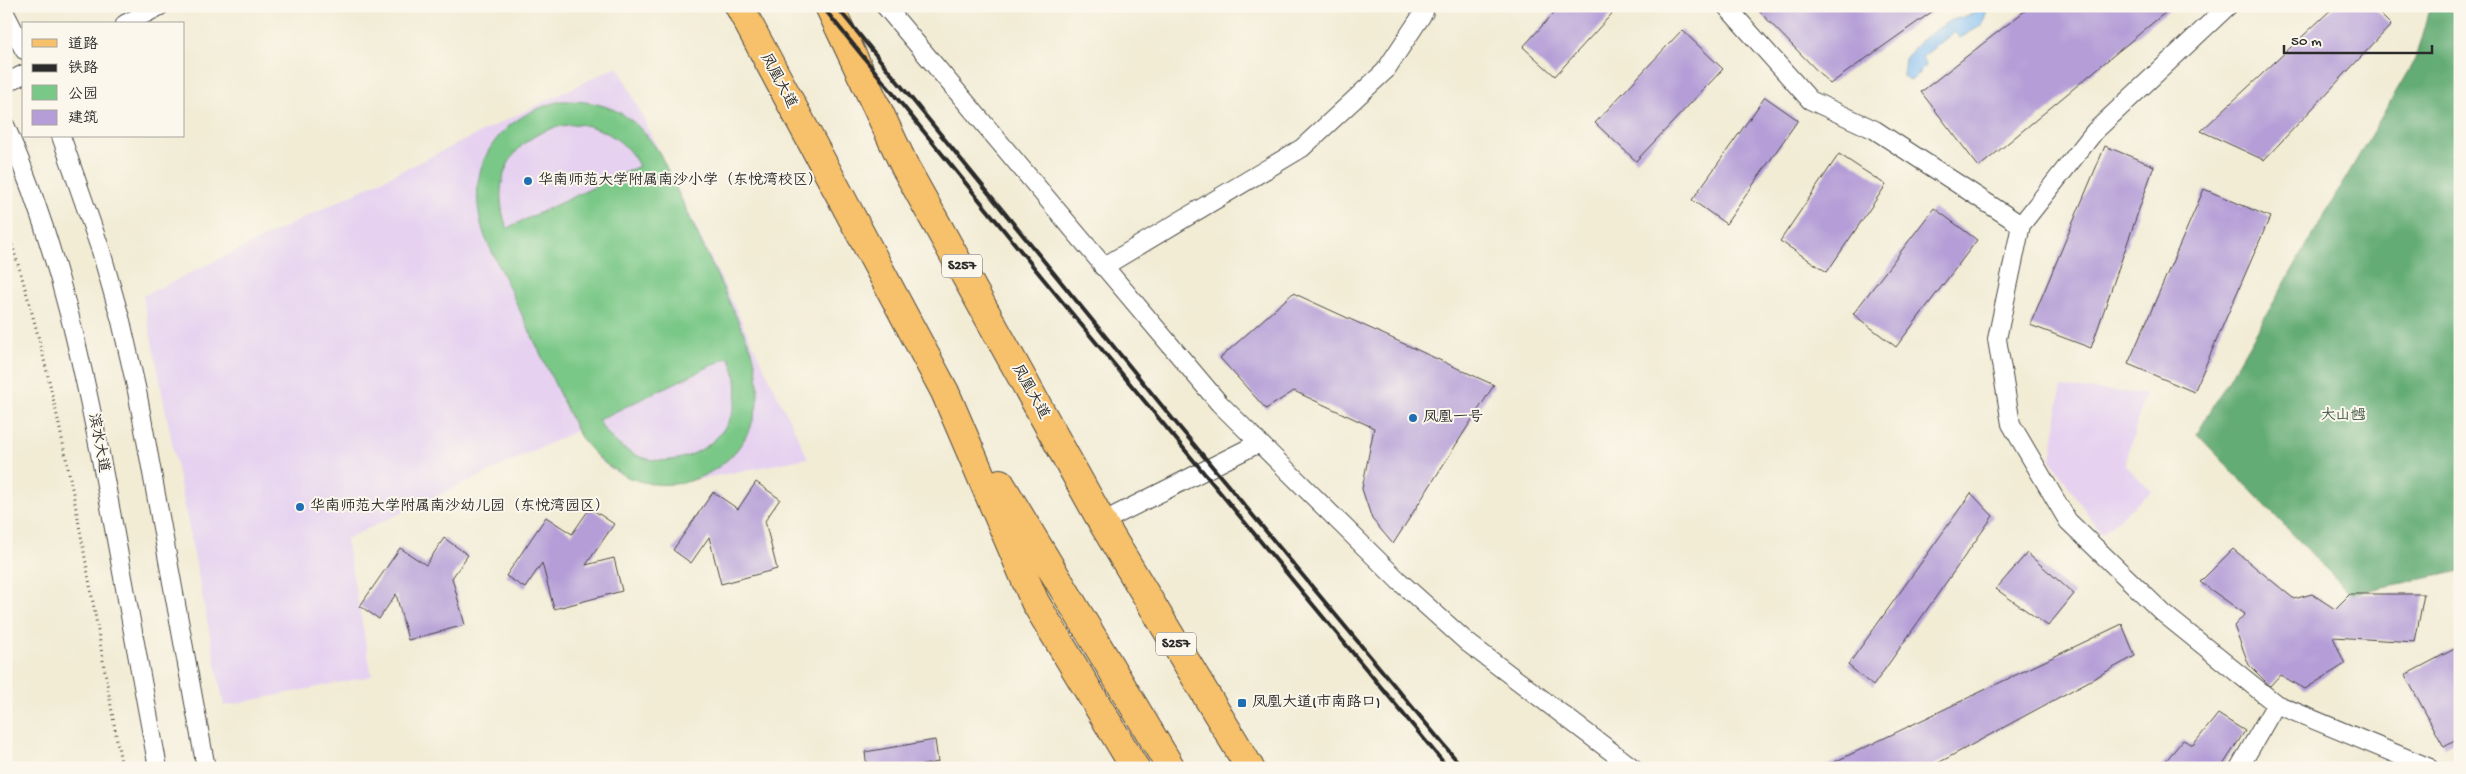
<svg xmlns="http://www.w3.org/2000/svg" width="2466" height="774" font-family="'Gochi Hand','LXGW WenKai TC',sans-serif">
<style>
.built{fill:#e6d2f0}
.green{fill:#7ac887;stroke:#527a59;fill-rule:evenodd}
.forest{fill:#63ac74;stroke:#476c50}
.water{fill:#81bdf3;stroke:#56748f}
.building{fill:#b59ed7}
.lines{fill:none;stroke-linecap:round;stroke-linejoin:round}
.minor-casing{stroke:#494844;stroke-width:20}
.primary-casing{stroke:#494844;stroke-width:30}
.path{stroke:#494844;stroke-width:3;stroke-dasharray:1 4;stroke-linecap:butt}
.minor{stroke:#fff;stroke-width:18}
.primary{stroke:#f7c06b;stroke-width:28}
.rail{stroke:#2b2b2b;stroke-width:4}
.poi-dot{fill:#1f6fb2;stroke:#fbf7ec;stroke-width:2}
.labels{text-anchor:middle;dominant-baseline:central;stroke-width:4;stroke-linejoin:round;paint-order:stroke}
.shield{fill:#fbf7ec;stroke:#696865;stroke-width:1}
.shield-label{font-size:14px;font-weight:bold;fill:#2b2b2b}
.street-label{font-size:15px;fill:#2b2b2b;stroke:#fbf7ec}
.poi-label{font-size:15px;fill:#2b2b2b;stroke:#fbf7ec;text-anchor:start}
.park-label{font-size:15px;fill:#435a47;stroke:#fbf7ec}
</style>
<rect width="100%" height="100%" fill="#fbf7ec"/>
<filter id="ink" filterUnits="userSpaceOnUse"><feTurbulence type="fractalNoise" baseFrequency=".02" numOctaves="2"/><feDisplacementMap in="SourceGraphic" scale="10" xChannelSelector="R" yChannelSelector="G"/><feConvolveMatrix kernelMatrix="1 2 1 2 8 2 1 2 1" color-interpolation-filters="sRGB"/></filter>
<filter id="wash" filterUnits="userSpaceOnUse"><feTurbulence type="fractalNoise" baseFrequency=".0096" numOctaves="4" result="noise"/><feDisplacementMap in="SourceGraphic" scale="20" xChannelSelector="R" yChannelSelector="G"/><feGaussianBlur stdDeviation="1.12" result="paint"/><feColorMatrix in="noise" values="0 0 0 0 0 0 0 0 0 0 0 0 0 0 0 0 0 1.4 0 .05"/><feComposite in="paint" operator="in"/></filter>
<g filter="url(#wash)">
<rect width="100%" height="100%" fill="#f2ecd5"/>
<path class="built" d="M618,66L808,458L675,484H655L635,480L617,473L600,461L576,431L346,539L372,676L224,706L143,296Z
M2061,387L2145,394L2125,465L2152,491L2101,534L2051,460Z"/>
<path class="green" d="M561,101C608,100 635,114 660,154L751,348C792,469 643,539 577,431L485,237C462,170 493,118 561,101ZM579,124C606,129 626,141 639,166L507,228C486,171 521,126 579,124ZM729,357C768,439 649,507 598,420Z"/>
<path class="forest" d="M2430,6H2460V571L2350,594L2197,434L2415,59Z"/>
<path class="water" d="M1980,6H1993L1987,10L1982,25L1960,38L1954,32L1922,57L1926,66L1911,81L1903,77L1905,59L1920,41L1949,21L1973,14Z"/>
<g id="blocks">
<path class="building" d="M1560,6H1619L1555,76L1523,47Z
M1754,6H1940L1830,84Z
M2031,6H2173L1979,167L1921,92Z
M2335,6H2372L2391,25L2264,160L2201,131Z
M1682,30L1723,69L1636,161L1595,123Z
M1765,97L1798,120L1726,224L1692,200Z
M2105,146L2154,166L2091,348L2030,325Z
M1839,154L1886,185L1827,272L1780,241Z
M2204,189L2270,217L2194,392L2128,364Z
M1934,208L1977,240L1896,347L1853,314Z
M1293,293L1494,385L1393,544L1372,519L1362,489L1374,428L1294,391L1266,409L1220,358Z
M756,482L780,499L765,521L777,569L721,584L709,537L691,563L673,550L713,492L738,509Z
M1971,493L1993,516L1873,686L1848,665Z
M590,508L614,524L586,565L614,558L622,591L554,609L542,563L525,588L506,576L546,517L572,534Z
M444,538L468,555L452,578L465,625L408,640L396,594L379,619L360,606L400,548L426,565Z
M2233,549L2294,599L2312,594L2335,609L2350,594H2424L2415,642L2333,637L2345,664L2305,689L2280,675L2270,686L2249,665L2234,626L2245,614L2200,582Z
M2027,553L2074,594L2048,626L1996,589Z
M2122,624L2135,656L1929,768H1822Z
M2460,646V738L2444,747L2405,675Z
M2218,714L2245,731L2221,768H2160L2183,740L2193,745Z
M935,740L938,762L907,768H867L865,752Z"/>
</g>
</g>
<g filter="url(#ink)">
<use href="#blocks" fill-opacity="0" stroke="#494844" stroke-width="1"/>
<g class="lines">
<g class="minor-casing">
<path id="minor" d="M885,6L1219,403L1399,581L1468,643L1633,768
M1726,6L1810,100L1875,130L2021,225
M2228,6L2095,131L2021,225L1997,339L2011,424L2068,521L2163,613L2276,704L2430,768
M6,15L24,50
M125,24L160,6
M6,83L24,74
M6,127C60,250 87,381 111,512C126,597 142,682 158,768
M61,136L101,251L121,321L137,391L206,768
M1103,267L1302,148L1385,71L1424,12L1423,6
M1102,522L1259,443
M2239,768L2276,704"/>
</g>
<g class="primary-casing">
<path id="primary" d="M739,6L945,392L1035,602L1135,768
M829,6L905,167L1102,522L1250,768
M1000,483L1171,768"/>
</g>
<path class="path" d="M6,226C64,402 89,587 122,768"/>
<use href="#minor" class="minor"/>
<use href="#primary" class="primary"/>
<path class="rail" d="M822,6L1041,276L1448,768
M836,6L1176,423L1463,768"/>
</g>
</g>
<g class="poi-dot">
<circle cx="528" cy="181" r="5"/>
<circle cx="1413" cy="418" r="5"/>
<circle cx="300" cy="507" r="5"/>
<rect x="1237" y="698" width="10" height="10" rx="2.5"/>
</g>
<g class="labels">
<g class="shield">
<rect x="942" y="254.5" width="40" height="23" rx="4"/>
<rect x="1156" y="632.5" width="40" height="23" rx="4"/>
</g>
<g class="shield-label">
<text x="962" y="266">S257</text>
<text x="1176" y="644">S257</text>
</g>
<g class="street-label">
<text transform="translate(778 81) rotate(62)">凤凰大道</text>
<text transform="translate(1030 392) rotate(61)">凤凰大道</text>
<text transform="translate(98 443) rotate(80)">滨水大道</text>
</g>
<g class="poi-label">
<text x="538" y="181">华南师范大学附属南沙小学（东悦湾校区）</text>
<text x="1423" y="418">凤凰一号</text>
<text x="310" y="507">华南师范大学附属南沙幼儿园（东悦湾园区）</text>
<text x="1252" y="703">凤凰大道(市南路口)</text>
</g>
<g class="park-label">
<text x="2343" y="416">大山乸</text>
</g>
</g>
<rect width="2466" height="774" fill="none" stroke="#fbf7ec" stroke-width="25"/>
<rect x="22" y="22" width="162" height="115" fill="#fbf7ec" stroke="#a8a59f"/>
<rect x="32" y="39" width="25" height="8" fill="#f7c06b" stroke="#a8a59f"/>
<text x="68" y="48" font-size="15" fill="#2b2b2b">道路</text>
<rect x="32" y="64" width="25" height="8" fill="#2b2b2b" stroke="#a8a59f"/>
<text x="68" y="72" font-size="15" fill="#2b2b2b">铁路</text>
<rect x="32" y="85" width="25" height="15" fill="#7ac887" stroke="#a8a59f"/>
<text x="68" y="98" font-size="15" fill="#2b2b2b">公园</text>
<rect x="32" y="110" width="25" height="15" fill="#b59ed7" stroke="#a8a59f"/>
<text x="68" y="122" font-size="15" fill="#2b2b2b">建筑</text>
<path d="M2284 45v8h148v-8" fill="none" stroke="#2b2b2b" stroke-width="2.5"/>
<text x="2291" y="45" font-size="15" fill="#2b2b2b" stroke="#fbf7ec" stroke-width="4" paint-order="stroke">50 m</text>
</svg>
